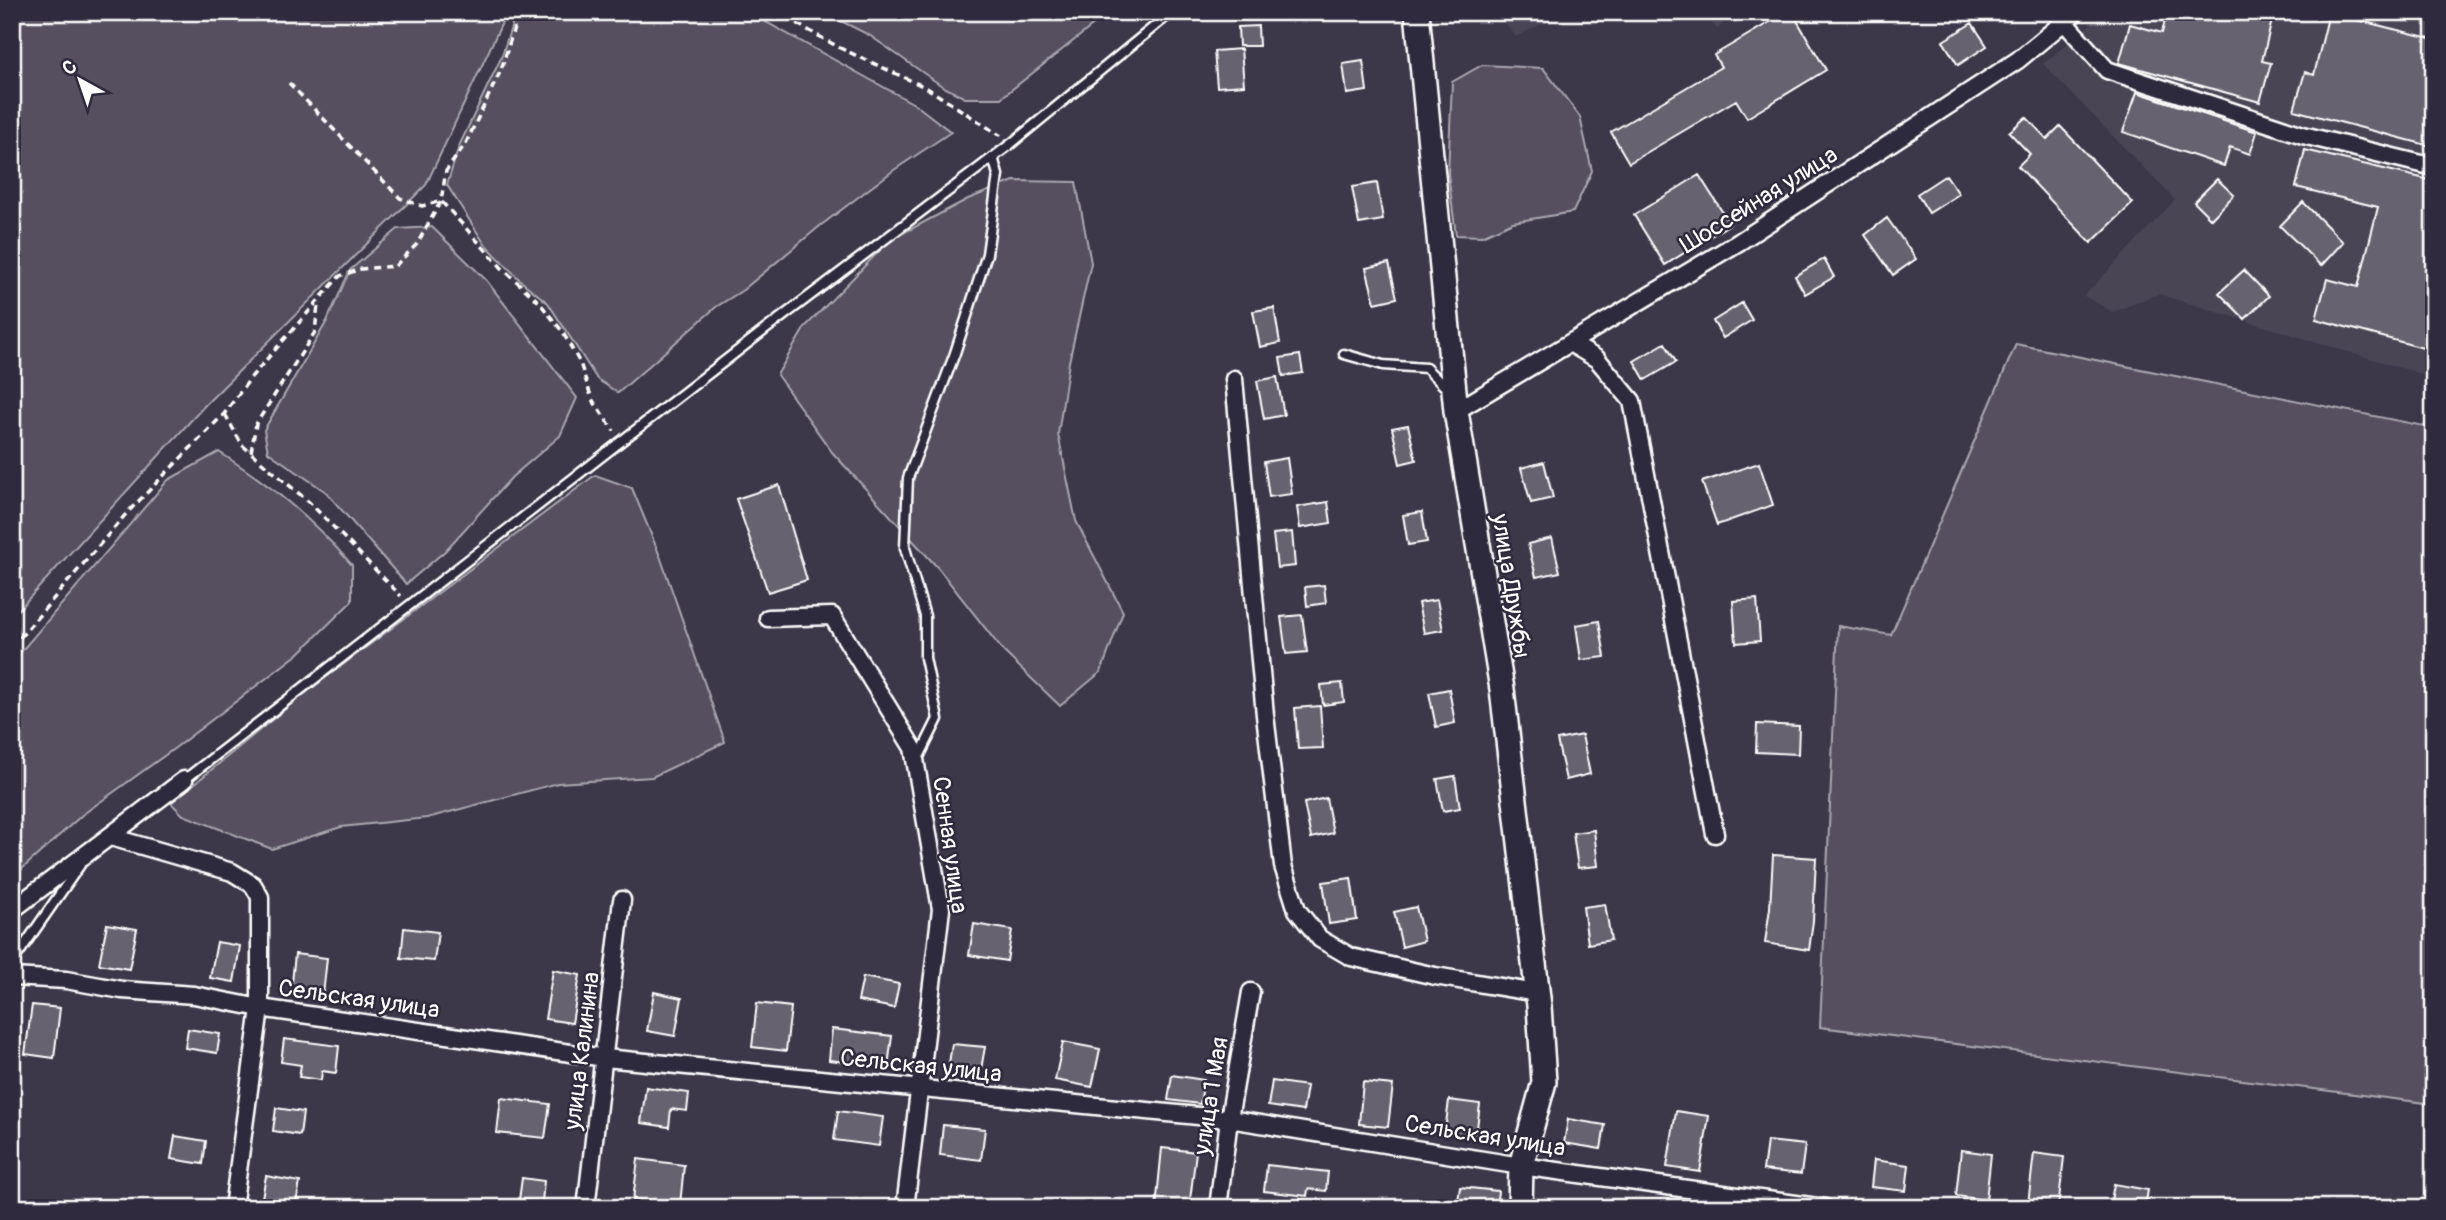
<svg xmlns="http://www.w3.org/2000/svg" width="2446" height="1220" font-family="Pangolin,sans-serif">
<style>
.built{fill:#494455}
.green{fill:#555060;stroke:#aaa8b0;stroke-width:2}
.building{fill:#666270;stroke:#fff;stroke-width:2}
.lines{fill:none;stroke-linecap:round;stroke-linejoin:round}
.lane-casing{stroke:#fff;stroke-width:13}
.street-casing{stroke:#fff;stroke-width:21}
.secondary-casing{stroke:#fff;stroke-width:28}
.path{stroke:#fff;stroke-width:3.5;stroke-dasharray:7 5;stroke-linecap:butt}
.lane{stroke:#2f2a3d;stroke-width:8}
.street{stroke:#2f2a3d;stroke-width:16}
.secondary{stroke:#2f2a3d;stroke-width:23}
.labels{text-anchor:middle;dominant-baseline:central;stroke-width:5;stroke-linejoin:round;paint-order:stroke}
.street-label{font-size:24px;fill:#fff;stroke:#2f2a3d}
</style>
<rect width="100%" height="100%" fill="#3c3749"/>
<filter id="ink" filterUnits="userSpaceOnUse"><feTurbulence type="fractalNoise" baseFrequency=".0143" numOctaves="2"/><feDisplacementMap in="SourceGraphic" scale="14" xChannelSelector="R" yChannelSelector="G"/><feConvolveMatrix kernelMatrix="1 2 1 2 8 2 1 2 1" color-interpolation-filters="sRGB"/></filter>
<g filter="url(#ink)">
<path class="built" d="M1497,12H1566L1516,37Z
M1698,12H1732L1718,29Z
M2105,12H2434V378L2158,294L2113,312L2084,296L2175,200L2043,64Z"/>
<path class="green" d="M12,12H507L426,185L206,404L12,617Z
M516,12H748L916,105L951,132L894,170L820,226L743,290L716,307L618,393L597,379L548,303L522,282L484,243L447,185L459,146L501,58Z
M823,12H1110L1001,98H965L942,86L869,35Z
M1482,65L1543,68L1580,117L1592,171L1573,212L1513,222L1482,236L1456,235L1448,174L1452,82Z
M1014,181L1076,182L1091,263L1069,362L1058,434L1076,521L1123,612L1101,672L1060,706L1004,652L938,568L832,452L777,375L805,327L890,240L968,199Z
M432,227L486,280L577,398L560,436L512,477L445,551L406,584L326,492L268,452L264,430L327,321L350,270L398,229Z
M2016,344L2434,428V747L2429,777L2434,778V1104L1820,1027L1838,626L1891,635Z
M219,452C272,486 310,517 352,565V601L298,654L175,748L82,815L12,878V662L168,480Z
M595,475L632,488L660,556L725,742L652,777L558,783L427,818L341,827L272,849L183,815L171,803L296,700Z"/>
<path class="building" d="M1787,12H1792L1826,70L1747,118L1736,100L1629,163L1611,132L1721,67L1714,55Z
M2167,12H2274L2262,61L2271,63L2260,102L2119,63L2130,24L2162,33Z
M2329,13L2434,39V147L2294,110L2305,72L2314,75Z
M1972,23L1987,46L1958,65L1943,41Z
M1258,26L1259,46H1239L1238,27Z
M1241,49L1244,85L1217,87L1214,51Z
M1363,61L1367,91L1347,94L1343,64Z
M2137,92L2257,132L2250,154L2230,147L2224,166L2123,132Z
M2026,117L2047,139L2060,126L2133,203L2091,243L2018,166L2030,154L2009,132Z
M2305,150L2434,181V351L2316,319L2327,279L2358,287L2378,207L2296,187Z
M1699,175L1730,224L1665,265L1634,215Z
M1946,175L1959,194L1929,213L1917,194Z
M2217,179L2234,195L2211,219L2194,202Z
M1377,183L1383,220L1359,224L1352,187Z
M2303,202L2343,242L2321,266L2280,226Z
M1887,218L1916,259L1893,275L1865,235Z
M1824,259L1834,277L1805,294L1795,276Z
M1389,263L1397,298L1375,303L1366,268Z
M2244,270L2269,296L2245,319L2219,293Z
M1742,303L1752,320L1723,338L1713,321Z
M1274,308L1280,343L1260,347L1253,311Z
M1665,343L1676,362L1645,380L1634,361Z
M1300,355L1303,373L1283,376L1280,358Z
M1277,377L1284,415L1264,419L1257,381Z
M1408,425L1416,460L1400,464L1392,428Z
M1287,458L1292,494L1269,497L1264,462Z
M1544,462L1553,498L1531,503L1521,468Z
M1759,463L1773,505L1717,525L1702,482Z
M779,485L807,580L768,592L736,499Z
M1328,502L1331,523L1300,528L1297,507Z
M1422,512L1427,542L1408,545L1403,515Z
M1292,532L1295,566L1277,568L1273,534Z
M1552,538L1560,572L1536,577L1528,544Z
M1324,585L1326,603L1307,606L1305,587Z
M1757,599L1760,641L1736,643L1733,601Z
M1437,600L1443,630L1424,633L1418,603Z
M1302,615L1307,652L1286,654L1281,617Z
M1599,621L1605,657L1581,660L1576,625Z
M1342,683L1344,702L1323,705L1321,685Z
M1449,689L1455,723L1436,727L1429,693Z
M1320,706L1323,748L1298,749L1295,708Z
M1757,724L1799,726L1798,754L1756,752Z
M1582,735L1590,774L1566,780L1557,740Z
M1455,776L1460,808L1443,811L1437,779Z
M1326,798L1333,833L1311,838L1304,803Z
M1594,830L1598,866L1578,868L1573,833Z
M1773,855L1816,858L1813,921L1809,950L1765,943L1770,908Z
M1351,878L1357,920L1329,924L1323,882Z
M1605,904L1611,940L1588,944L1583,907Z
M1416,907L1424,941L1402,947L1394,912Z
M107,924L137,929L129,969L99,964Z
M974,924L1012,930L1007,961L969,955Z
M404,928L438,932L434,961L401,958Z
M217,942L240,946L234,982L210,978Z
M295,954L327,958L323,995L291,992Z
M553,970L580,975L572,1023L545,1019Z
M863,977L899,984L894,1008L858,1001Z
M654,992L682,998L675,1036L647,1031Z
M757,1003L791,1007L786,1051L752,1047Z
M32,1005L60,1008L54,1058L25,1054Z
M188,1029L220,1034L217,1053L185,1048Z
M832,1029L892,1036L888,1067L829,1060Z
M284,1039L339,1046L336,1073L322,1071L321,1080L299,1077L301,1065L281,1062Z
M1063,1042L1100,1049L1092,1087L1055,1080Z
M952,1044L985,1047L980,1075L948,1070Z
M1172,1075L1204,1080L1200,1104L1168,1100Z
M1272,1081L1307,1086L1303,1111L1268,1106Z
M1363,1082L1393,1085L1388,1127L1359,1124Z
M646,1087L689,1093L687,1111L671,1109L669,1127L641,1123Z
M501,1098L550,1104L545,1138L497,1133Z
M1449,1100L1480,1104L1476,1136L1445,1132Z
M276,1108L303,1112L300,1135L273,1131Z
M838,1111L883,1117L879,1146L834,1140Z
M1676,1111L1709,1116L1700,1172L1667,1167Z
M1568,1119L1605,1125L1601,1149L1564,1143Z
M943,1125L985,1129L981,1160L940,1155Z
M175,1136L206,1141L203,1164L171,1159Z
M1767,1141L1805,1145L1801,1174L1763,1170Z
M1162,1148L1196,1152L1189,1208H1156Z
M1961,1150L1991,1154L1986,1200L1956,1196Z
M2034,1153L2064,1157L2058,1208L2028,1204Z
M638,1159L684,1165L680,1205L633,1200Z
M1874,1160L1909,1165L1906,1191L1871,1187Z
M1267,1165L1328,1172L1326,1191L1308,1189L1307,1196L1264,1191Z
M266,1176L300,1182L296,1204L262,1198Z
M522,1178L544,1181L542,1202L519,1200Z
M2114,1184L2148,1190L2145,1208L2110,1206Z
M1460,1187L1498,1191L1496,1208H1457Z"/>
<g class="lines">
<g class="lane-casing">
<path id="lane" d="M1344,354L1383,365L1426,368L1450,392
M917,761L938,719L925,658V616L905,548L908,478L955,353L987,254L998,175L993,157
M184,780L766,329L1012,143L1172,12
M12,963L80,865"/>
</g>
<g class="street-casing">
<path id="street" d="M2059,12L2065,23L2107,70L2303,135L2434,167
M1570,343L1597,359L1632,401L1715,834
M1234,379L1265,715L1283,866L1297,910L1320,939L1351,957L1435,976L1537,993
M1456,411L1739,242L2018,60L2076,12
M768,618L832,616L913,748L941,909L905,1208
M111,837L232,872L253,885L260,897V1008L233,1208
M12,910L184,780
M12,977L66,980L122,990L194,995L260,1008L605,1058L1229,1119L1521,1166L1825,1208
M586,1208L622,900
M1218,1208L1229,1119L1251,992"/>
</g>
<g class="secondary-casing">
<path id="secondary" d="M1417,12L1456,411L1502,689L1539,1006L1544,1082L1521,1166L1520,1208"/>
</g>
<path class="path" d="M776,12L840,48L927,88L1001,136
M289,83L400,198L422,206L441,201L502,268L539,302L562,331L580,363L592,399L614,431
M225,414L242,445L310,503L401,596
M251,452L256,424L315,332L318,305
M12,647L126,514L224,414L252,376L340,276L361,269L395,266L417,244L441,201L446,171L466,143L501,70L519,12"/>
<use href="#lane" class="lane"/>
<use href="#street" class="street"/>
<use href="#secondary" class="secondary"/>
</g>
</g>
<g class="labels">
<g class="street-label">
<text transform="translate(1759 200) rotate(-32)">Шоссейная улица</text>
<text transform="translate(1511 586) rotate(81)">улица Дружбы</text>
<text transform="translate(950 845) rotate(82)">Сенная улица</text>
<text transform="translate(359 999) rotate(8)">Сельская улица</text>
<text transform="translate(582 1051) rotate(-83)">улица Калинина</text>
<text transform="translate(921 1066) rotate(6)">Сельская улица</text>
<text transform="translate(1211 1096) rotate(-81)">улица 1 Мая</text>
<text transform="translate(1485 1136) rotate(9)">Сельская улица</text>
</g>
</g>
<rect width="2446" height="1220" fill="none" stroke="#2f2a3d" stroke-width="42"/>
<rect x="21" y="21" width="2404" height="1178" fill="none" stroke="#fff" stroke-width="2.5" filter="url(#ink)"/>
<g transform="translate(80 80) rotate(320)" stroke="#2f2a3d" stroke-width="5" paint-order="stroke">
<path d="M0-5L12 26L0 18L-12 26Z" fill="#ffffff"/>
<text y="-10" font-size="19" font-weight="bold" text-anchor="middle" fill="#ffffff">С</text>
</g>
</svg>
